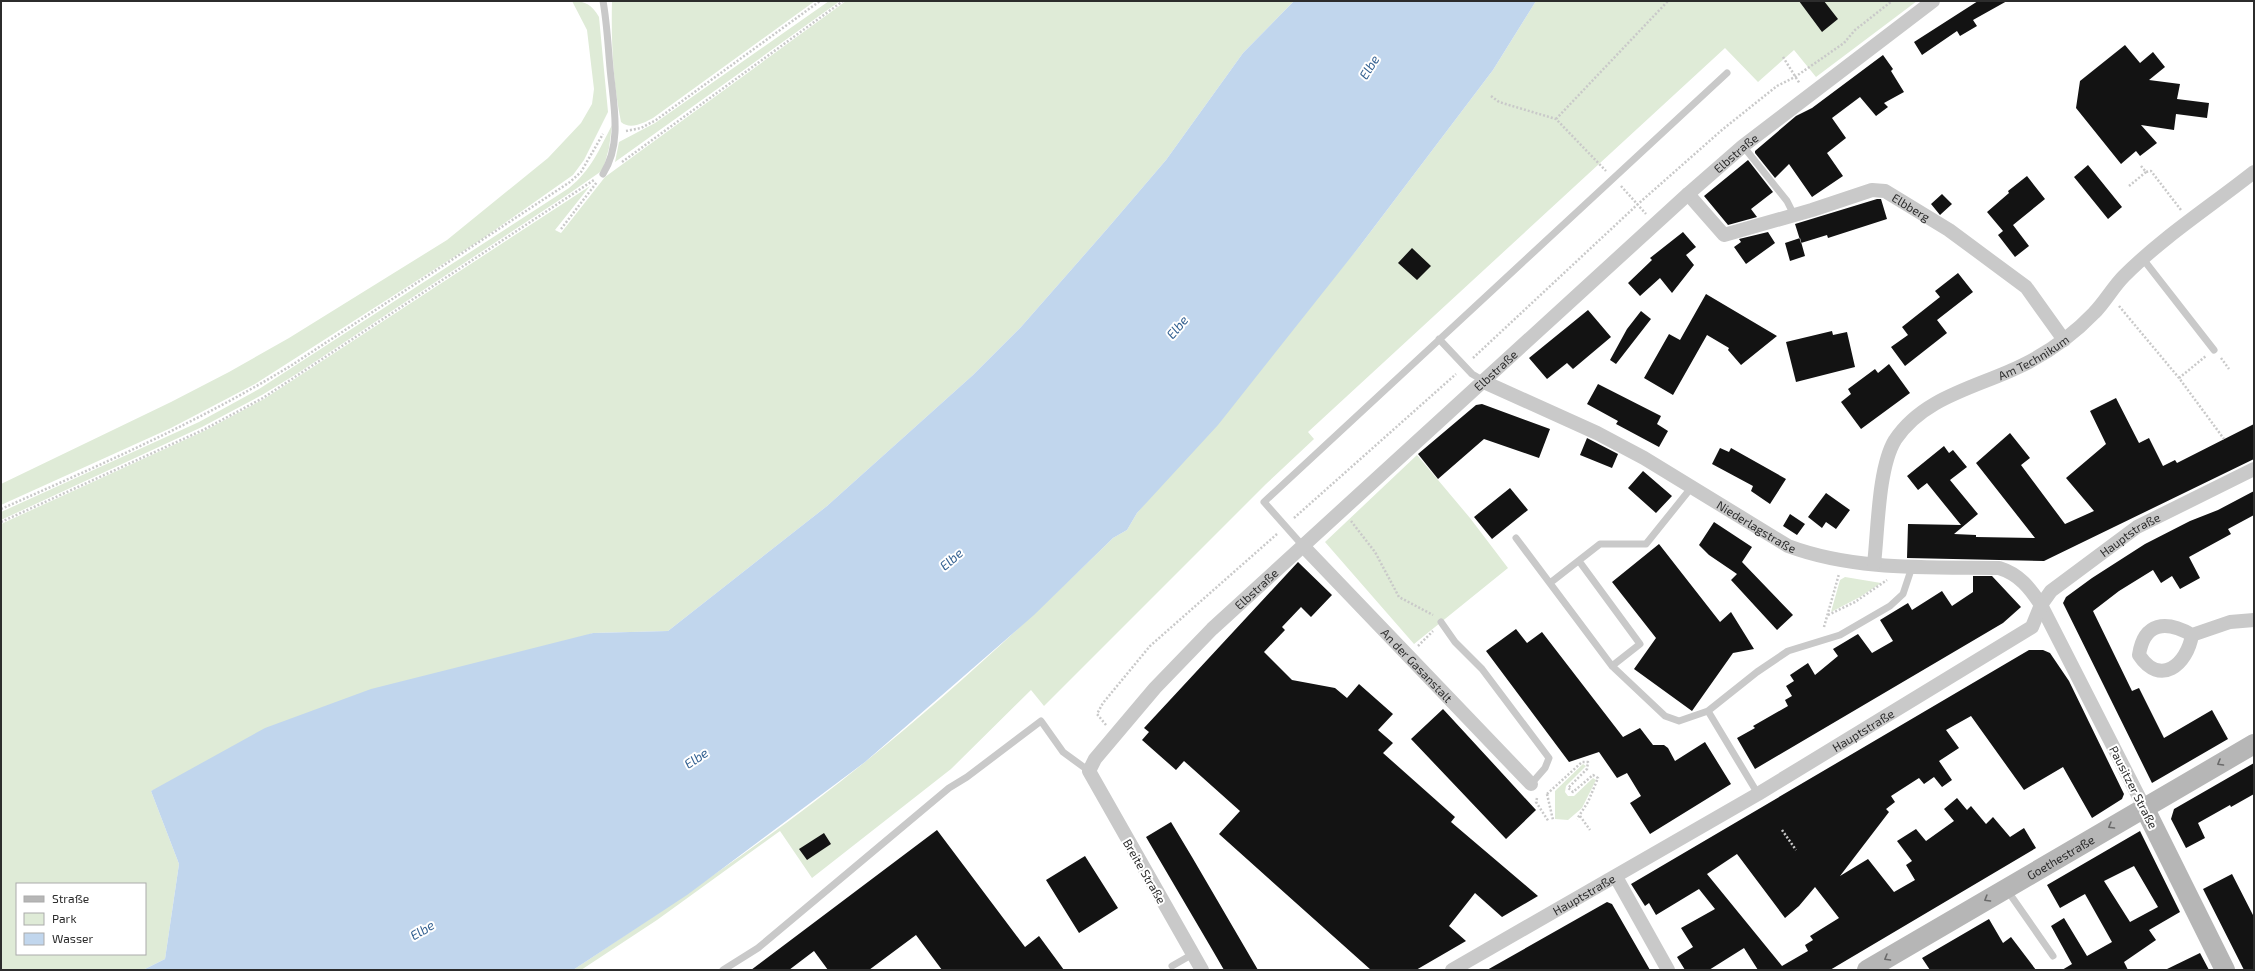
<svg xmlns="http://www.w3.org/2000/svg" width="2255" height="971" font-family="'Exo 2',sans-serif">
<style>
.green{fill:#dfebd7;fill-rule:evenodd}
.water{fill:#c1d6ed}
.building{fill:#131313;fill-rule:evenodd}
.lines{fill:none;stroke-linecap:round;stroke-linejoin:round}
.path{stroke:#c9c9c9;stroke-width:2.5;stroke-dasharray:2 2;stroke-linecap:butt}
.lane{stroke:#c9c9c9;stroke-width:7}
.street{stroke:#c9c9c9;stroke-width:14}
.secondary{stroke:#b6b6b6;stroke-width:20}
.oneway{stroke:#6a6a6a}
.labels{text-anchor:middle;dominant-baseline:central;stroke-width:4;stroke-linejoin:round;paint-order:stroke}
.street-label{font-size:12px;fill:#2c2c2c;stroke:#fff}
.water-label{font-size:13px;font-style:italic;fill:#356292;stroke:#fff}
</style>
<rect width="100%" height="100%" fill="#fff"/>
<path class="green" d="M572,1C586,1 592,5 599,17L608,112L584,160L573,175L482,239L255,384L171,428L1,505V484L171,402L229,372L289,338L447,240L548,158L581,123L592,104L594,89L587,30Z
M612,1H815L653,118C644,123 630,130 621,122C613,83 611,41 612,1Z
M829,1H840L615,162L619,142L655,123Z
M846,1H1294L1243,53L1166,160L1107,229L1021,327L973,375L827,506L668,631L593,633L151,791L179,864L165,959L143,970H1V524L204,431L264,399L590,186L555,230L561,233L605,177ZM17,884H145V954H17Z
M1536,1H1917L1816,77L1794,50L1758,82L1725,48L1308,432L1314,439L1266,484L1044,706L1031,690L951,769L812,878L780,831L657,920L581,970H573C673,904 772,837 865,762C952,692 1033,616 1113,538L1127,530L1137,513L1359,247L1493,70Z
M612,125L609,148L603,170L570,193L298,373L262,395L202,427L1,520V512L199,422L259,389L569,188C591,170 599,150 612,125Z
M1417,455L1470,518L1508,568L1414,644L1325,542Z
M1845,577L1881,583L1860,597L1831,612L1840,580Z
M1583,764L1586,766L1566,786L1565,792L1568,796H1574L1593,778L1596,780L1582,808L1568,820L1555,819V791Z"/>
<path class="water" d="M1294,1H1536L1493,70L1359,247L1218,425L1137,513L1127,530L1113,538L1034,615L865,762L687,895L573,970H143L165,959L179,864L151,791L265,728L371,689L593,633L668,631L827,506L973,375L1021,327L1107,229L1166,160L1243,53Z"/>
<path class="building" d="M1799,1H1824L1838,19L1822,32Z
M1978,1H2007L1973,20L1977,26L1960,36L1957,31L1922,55L1914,42Z
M2125,45L2140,63L2153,52L2165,67L2149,80L2180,84L2177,99L2209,103L2207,118L2176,114L2174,130L2141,125L2157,143L2140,156L2136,151L2121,164L2076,108L2080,81Z
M1883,55L1893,69L1891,71L1904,92L1884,103L1888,107L1876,116L1860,97L1832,118L1846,138L1827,153L1843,176L1812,197L1789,164L1775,178L1755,153V151L1796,116L1812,108Z
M1748,160L1773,192L1751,209L1757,217L1728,225L1704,196Z
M2088,165L2122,207L2108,219L2074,177Z
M2027,176L2045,199L2013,225L2029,246L2015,257L1998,235L2003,231L1987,212L2009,193L2008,191Z
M1942,194L1952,204L1940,215L1931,204Z
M1877,199H1881L1887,219L1828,238L1827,235L1801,243L1795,224Z
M1683,232L1696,247L1686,255L1694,265L1672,293L1660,278L1640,296L1628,283L1652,260L1650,258Z
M1768,232L1775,243L1746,264L1734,247L1741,242L1739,239Z
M1800,238L1805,256L1790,261L1785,243Z
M1412,248L1431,266L1417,280L1398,263Z
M1958,273L1973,292L1937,320L1947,333L1905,366L1891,347L1908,335L1902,327L1940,297L1935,291Z
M1706,294L1777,336L1741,365L1728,350L1729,348L1707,335L1673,395L1644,378L1669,334L1680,340Z
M1588,310L1611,337L1573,369L1567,363L1547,379L1529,358Z
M1641,311L1651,319L1616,364L1610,360L1627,329Z
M1832,331L1833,335L1847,332L1855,367L1796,382L1786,342Z
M1889,364L1910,393L1861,429L1841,402L1851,394L1848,389L1875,369L1878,373Z
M1598,384L1661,416L1657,424L1668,431L1659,447L1616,424L1618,421L1587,404Z
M2116,398L2139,443L2149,438L2163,466L2175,460L2177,463L2254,424V459L2044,561L1907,558L1908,524L1961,525L1927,483L1918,490L1907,476L1944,446L1949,453L1953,450L1967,467L1950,480L1978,514L1954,534L1976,535V537L2035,538L1976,463L2010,433L2030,458L2021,465L2065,524L2094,511L2066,478L2106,444L2090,411Z
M1482,404L1550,429L1539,458L1484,439L1438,479L1418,454L1476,405Z
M1587,438L1618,454L1612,468L1580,455Z
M1720,448L1729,452L1731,448L1786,479L1770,504L1751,491L1753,486L1712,464Z
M1643,471L1672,496L1656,513L1628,488Z
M1510,488L1528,510L1492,539L1474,517Z
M2254,491V515L2228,529L2231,534L2189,557L2200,578L2180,589L2172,576L2161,583L2153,570L2119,591L2093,611L2132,691L2139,688L2164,738L2212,710L2228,739L2152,783L2063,603L2066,597L2092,578L2145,544L2190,521L2218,510Z
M1826,493L1850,510L1836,529L1826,522L1822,528L1808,517Z
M1790,514L1805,524L1797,535L1783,526Z
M1714,522L1752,547L1742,562L1793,615L1777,630L1731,580L1737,574L1709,555L1699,545Z
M1659,544L1720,622L1731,612L1754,649L1733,653L1692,711L1634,669L1656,638L1612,582Z
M1298,562L1332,595L1311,617L1301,607L1282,627L1285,630L1264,652L1292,680L1335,688L1347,698L1359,684L1393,714L1378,730L1393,743L1383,753L1455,817L1451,822L1538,896L1502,917L1475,893L1449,926L1466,941L1416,970H1371L1219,834L1240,811L1184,761L1176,770L1142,740L1149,732L1144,728Z
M1973,576H1992L2021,607L2003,623L1755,769L1737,738L1755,728L1753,726L1788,706L1785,700L1792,696L1786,686L1794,681L1790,675L1808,663L1815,675L1838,656L1833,649L1858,634L1872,653L1893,641L1880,620L1908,603L1912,610L1942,591L1952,606L1973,592Z
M1516,629L1527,643L1542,632L1623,737L1640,728L1653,745H1664L1668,748L1675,761L1705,742L1731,784L1650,834L1630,803L1641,796L1627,773L1617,778L1599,752L1569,762L1486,651Z
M2029,650H2043L2050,653L2069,681L2124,794L2122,799L2092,818L2063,767L2024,790L1971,716L1946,730L1959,748L1939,761L1952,780L1942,787L1934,777L1924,784L1919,778L1891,796L1895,802L1886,809L1889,812L1840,876L1868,859L1894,892L1915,880L1906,865L1912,861L1897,841L1916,829L1926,841L1954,821L1944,809L1957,798L1967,810L1971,806L1986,824L1993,817L2010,837L2024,828L2036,848L1830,970H1758L1744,948L1709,970H1685L1677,957L1693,947L1681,928L1715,909L1699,889L1656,915L1649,903L1645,906L1631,884ZM1737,854L1785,918L1799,906L1815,887L1839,918L1810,936L1813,940L1805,945L1808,951L1782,966L1707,874Z
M1443,709L1536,810L1506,839L1411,739Z
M2254,763V794L2231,807L2230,805L2198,823L2205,838L2186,848L2171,819L2174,809Z
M1171,822L1192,857L1258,970H1224L1213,951L1146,837Z
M937,830L1025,947L1039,936L1064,970H942L916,935L869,970H828L814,951L789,970H751Z
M2140,831L2180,912L2149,930L2156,940L2124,962L2128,970H2062L2072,964L2051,926L2064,918L2087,956L2112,942L2085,894L2060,908L2047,885ZM2134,866L2158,907L2130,922L2104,881Z
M824,833L831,844L807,860L799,849Z
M1085,856L1118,908L1079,933L1046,880Z
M2232,874L2254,917V970H2244L2203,889Z
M1607,902L1612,904L1650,970H1487Z
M1989,919L2003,943L2011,937L2036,970H1930L1922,958Z
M2200,953L2209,970H2165Z"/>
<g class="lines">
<path class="path" d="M1783,57L1800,84
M1491,96L1499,102L1556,119L1606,171
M1556,119L1668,1
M626,131L641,128L656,120L820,1
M622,162L843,1
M2141,166L2146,172L2151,171L2181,210
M1621,186L1646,214
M2129,186L2146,172
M561,229L597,182
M2119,306L2179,378L2224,439
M1473,358L1638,204L1723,129L1777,86L1795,77L1844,43L1855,30L1892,1
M2221,358L2229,369
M2179,378L2206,356
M1,509C100,465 199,422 292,365L570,182L581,172L603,134
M1294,518L1456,374
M1351,521L1375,552L1399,597L1433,615
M1,522L203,430L263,398L594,180
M1828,615L1855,602L1887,580
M1824,627L1839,574
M1418,646L1433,631
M1106,725L1097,714L1103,703L1150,646L1277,534
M1547,794L1582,762H1588L1587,769L1568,788L1573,792L1593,775L1598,778L1588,802L1577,819
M1547,794L1553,820
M1537,798L1536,802L1549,822
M1580,816L1590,830
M1782,830L1796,850"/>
<path class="lane" d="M603,1C607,23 608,46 610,68C613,103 623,142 603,174
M1743,146L1787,201L1794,215
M2143,259L2214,350
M1439,339L1472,374L1484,381
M1516,538L1612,666L1665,716L1679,721L1708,711L1757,672L1788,651L1840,635L1890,606L1903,594L1912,567
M1303,546L1264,502L1727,73
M1579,561L1640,644L1612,666
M1550,583L1600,544H1646L1691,488
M1441,622L1455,642L1482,669L1549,758L1545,768L1531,784
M1708,711L1758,794
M2007,890L2053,956
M1172,966L1193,954
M723,970L758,948L949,788L967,777L1041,721L1063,752L1089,771"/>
<g class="street">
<path id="s1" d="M1688,194L1724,235L1812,210L1872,190L1885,191L1949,230L2026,287L2064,340"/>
<path id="s2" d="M1484,382L1597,433L1644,458L1788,546C1855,571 1929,567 1999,568C2019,574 2030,588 2041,605L2144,807"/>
<path id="s3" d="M1303,546L1531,784"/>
<path id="s4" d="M1874,564C1878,531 1878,468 1895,440C1924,396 1979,387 2023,365C2049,352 2073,335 2094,313C2105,302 2113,287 2124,276C2163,237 2211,206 2254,172"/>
<path d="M2192,635C2187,665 2160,687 2139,655C2144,622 2166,620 2192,635L2230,622L2254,620"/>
<path d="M1616,877L1668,970"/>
<path id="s5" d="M1202,970L1089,771L1095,759L1155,688L1212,629L1688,194L1743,146L1933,1"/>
<path id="s6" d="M1452,970L1758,794L2032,627L2041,605L2051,591L2137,527L2254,469"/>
</g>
<g class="secondary">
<path d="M2144,807L2225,970"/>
<path id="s7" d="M1867,970L2254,744"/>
</g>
</g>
<defs><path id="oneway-chevron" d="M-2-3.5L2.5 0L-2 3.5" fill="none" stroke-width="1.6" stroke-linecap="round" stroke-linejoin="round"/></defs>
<g class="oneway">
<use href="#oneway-chevron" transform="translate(2220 763) rotate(150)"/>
<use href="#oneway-chevron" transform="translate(2111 826) rotate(150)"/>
<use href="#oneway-chevron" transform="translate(1987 899) rotate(149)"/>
<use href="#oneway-chevron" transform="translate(1887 958) rotate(150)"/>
</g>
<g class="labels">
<g class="street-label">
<text stroke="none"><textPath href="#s5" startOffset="1125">Elbstraße</textPath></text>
<text stroke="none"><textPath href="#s1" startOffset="253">Elbberg</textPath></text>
<text stroke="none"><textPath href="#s4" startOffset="290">Am Technikum</textPath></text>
<text stroke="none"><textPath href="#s5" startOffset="801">Elbstraße</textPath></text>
<text stroke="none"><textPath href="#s2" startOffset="309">Niederlagstraße</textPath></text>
<text stroke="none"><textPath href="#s6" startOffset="812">Hauptstraße</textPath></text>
<text stroke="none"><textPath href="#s5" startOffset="477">Elbstraße</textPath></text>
<text stroke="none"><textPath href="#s3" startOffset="165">An der Gasanstalt</textPath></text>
<text stroke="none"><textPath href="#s6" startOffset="476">Hauptstraße</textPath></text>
<text transform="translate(2134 787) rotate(63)">Pausitzer Straße</text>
<text stroke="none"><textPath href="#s7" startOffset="224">Goethestraße</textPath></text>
<text transform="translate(1145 871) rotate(60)">Breite Straße</text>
<text stroke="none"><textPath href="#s6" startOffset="152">Hauptstraße</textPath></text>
</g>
<g class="water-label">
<text transform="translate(1369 67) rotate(-58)">Elbe</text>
<text transform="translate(1177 327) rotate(-50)">Elbe</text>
<text transform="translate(951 559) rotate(-41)">Elbe</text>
<text transform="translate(696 758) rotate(-34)">Elbe</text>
<text transform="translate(422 930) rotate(-31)">Elbe</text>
</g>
</g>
<rect width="2255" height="971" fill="none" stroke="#2c2c2c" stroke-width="4"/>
<rect x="16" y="883" width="130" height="72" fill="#ffffff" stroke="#ababab"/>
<rect x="24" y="896" width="20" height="6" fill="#b6b6b6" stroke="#ababab"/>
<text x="52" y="903" font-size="12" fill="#2c2c2c">Straße</text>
<rect x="24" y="913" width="20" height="12" fill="#dfebd7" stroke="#ababab"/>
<text x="52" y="923" font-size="12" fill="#2c2c2c">Park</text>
<rect x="24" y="933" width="20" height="12" fill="#c1d6ed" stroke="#ababab"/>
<text x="52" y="943" font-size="12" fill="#2c2c2c">Wasser</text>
</svg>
